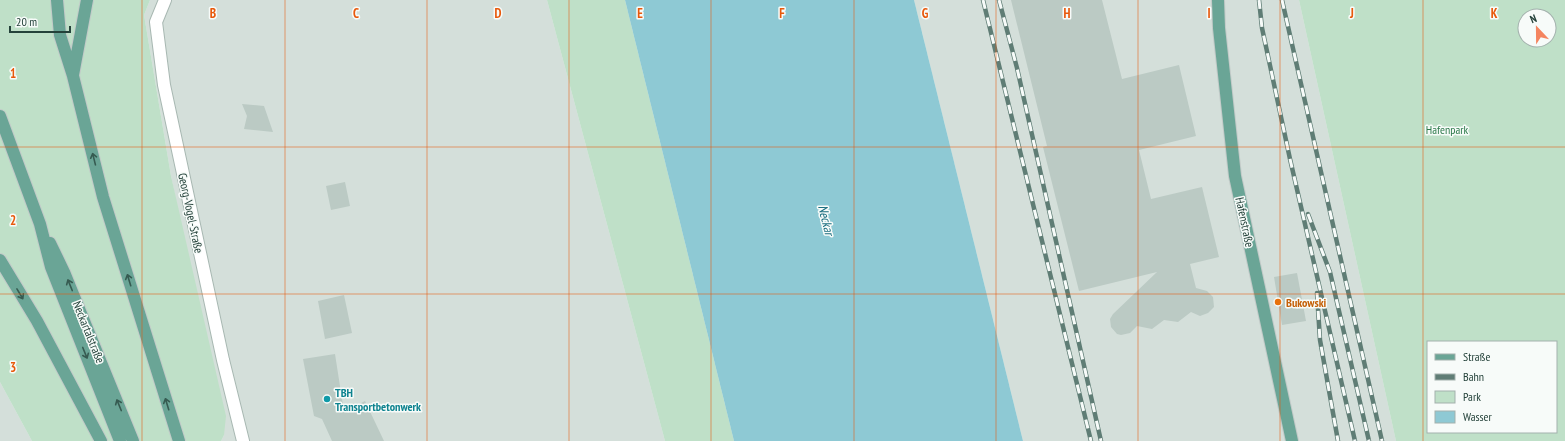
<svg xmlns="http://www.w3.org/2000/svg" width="1565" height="441" font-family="'PT Sans Narrow',sans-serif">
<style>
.built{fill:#d4dfda}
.green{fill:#bfe0c8;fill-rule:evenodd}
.water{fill:#8ec9d4}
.building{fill:#bbcac4}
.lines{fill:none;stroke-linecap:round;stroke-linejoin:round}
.minor-casing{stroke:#a8b8b2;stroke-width:14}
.major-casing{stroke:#c2cac8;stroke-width:14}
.minor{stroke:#fff;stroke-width:12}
.major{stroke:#6aa596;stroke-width:12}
.rail-casing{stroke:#5f7d75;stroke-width:4.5}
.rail{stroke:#f7fbf9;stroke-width:3;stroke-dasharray:9;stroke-linecap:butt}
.oneway{stroke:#365b51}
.grid{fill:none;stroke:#e8590c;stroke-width:1;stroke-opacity:0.55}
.food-dot{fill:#e8710a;stroke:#f7fbf9;stroke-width:1.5}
.culture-dot{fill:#0f9aa8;stroke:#f7fbf9;stroke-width:1.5}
.labels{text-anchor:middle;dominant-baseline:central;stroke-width:3;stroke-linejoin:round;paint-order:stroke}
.park-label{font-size:12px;fill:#2d7a4b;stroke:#f7fbf9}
.street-label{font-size:12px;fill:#24423a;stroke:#f7fbf9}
.food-label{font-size:12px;font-weight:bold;fill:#c56008;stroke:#f7fbf9;text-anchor:start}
.culture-label{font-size:12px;font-weight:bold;fill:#0d838f;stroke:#f7fbf9;text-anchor:start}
.water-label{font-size:13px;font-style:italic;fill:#1c6f80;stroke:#f7fbf9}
.grid-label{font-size:13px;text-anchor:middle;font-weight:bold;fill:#e8590c;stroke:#f7fbf9;stroke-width:3;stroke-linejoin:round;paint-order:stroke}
</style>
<rect width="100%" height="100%" fill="#e6efeb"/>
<path class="built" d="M150,0H547L665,441H221L224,435L171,176L144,15Z
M914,0H1299L1396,441H1023Z
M0,382L32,441H0Z"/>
<path class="green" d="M0,0H150L144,15L171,176L226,416L224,435L221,441H32L0,382Z
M547,0H625L734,441H665Z
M1299,0H1565V441H1396ZM1525,16H1549V40H1525ZM1428,342H1556V432H1428Z"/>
<path class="water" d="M625,0H914L1023,441H734Z"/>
<path class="building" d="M1011,0H1102L1122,79L1179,65L1196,136L1139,150L1151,199L1202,187L1219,257L1190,264L1196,288L1207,291L1213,297L1214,307L1208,313L1200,316L1191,312L1178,322L1164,320L1152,329L1137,326L1130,333L1121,335L1117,334L1111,327L1110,319L1113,314L1157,272L1079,291L1043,147L1047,146Z
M242,104L264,106L273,132L244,129L247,116Z
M345,182L350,206L331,210L326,186Z
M1297,273L1306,321L1282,325L1274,277Z
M344,295L352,333L325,339L318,301Z
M335,354L344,412L365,401L384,441H332L322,419L314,416L303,359Z"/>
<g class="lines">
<g class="minor-casing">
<path id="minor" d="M165,0L156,22L164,85L223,360L243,441"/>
</g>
<g class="major-casing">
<path id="major" d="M57,0L60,35L73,76L103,197L179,441
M1218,0L1219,28L1235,176L1292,441
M73,75L87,0
M0,116L40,224L51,267L120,441
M50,243L64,272L133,441
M0,260L37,321L101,441"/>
</g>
<use href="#minor" class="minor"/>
<use href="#major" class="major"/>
<g class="rail-casing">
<path id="rail" d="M983,0L1091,441
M999,0L1017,68L1101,441
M1259,0L1262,28L1290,159L1355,441
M1282,0L1382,441
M1308,214L1330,272L1369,441
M1317,293L1320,340L1338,441"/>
</g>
<use href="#rail" class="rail"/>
</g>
<defs><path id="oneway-shaft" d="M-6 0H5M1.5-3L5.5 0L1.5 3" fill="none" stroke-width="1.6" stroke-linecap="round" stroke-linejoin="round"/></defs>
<g class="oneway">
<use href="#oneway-shaft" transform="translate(94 159) rotate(-104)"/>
<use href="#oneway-shaft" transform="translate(129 280) rotate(-107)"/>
<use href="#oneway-shaft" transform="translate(70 285) rotate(-112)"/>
<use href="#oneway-shaft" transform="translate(20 294) rotate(59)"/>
<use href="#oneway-shaft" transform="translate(85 353) rotate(68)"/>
<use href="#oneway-shaft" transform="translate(167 404) rotate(-107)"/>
<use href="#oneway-shaft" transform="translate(119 405) rotate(-112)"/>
</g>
<path class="grid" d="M142,0V441M285,0V441M427,0V441M569,0V441M711,0V441M854,0V441M996,0V441M1138,0V441M1280,0V441M1423,0V441M0,147H1565M0,294H1565"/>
<circle class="food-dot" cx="1278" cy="302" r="4"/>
<circle class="culture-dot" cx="327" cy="399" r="4"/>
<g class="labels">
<g class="park-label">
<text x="1447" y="129">Hafenpark</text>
</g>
<g class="street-label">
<text transform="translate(191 213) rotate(78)">Georg-Vogel-Straße</text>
<text transform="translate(1245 222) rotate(78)">Hafenstraße</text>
<text transform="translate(89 332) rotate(68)">Neckartalstraße</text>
</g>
<g class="food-label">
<text x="1286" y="302">Bukowski</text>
</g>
<g class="culture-label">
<text x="335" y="392">TBH<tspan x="335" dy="14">Transportbetonwerk</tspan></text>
</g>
<g class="water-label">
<text transform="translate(826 220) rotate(76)">Neckar</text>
</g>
</g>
<g class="grid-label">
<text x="213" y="18">B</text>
<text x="356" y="18">C</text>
<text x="498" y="18">D</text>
<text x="640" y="18">E</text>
<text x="782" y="18">F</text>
<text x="925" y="18">G</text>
<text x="1067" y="18">H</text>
<text x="1209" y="18">I</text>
<text x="1352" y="18">J</text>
<text x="1494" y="18">K</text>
<text x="13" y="78">1</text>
<text x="13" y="225">2</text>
<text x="13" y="372">3</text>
</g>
<rect x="1427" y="341" width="130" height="92" fill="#f7fbf9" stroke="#a3b1ad"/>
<rect x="1435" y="354" width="20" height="6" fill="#6aa596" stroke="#a3b1ad"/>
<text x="1463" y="361" font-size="12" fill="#24423a">Straße</text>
<rect x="1435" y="374" width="20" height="6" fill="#5f7d75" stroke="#a3b1ad"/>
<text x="1463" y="381" font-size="12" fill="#24423a">Bahn</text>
<rect x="1435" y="391" width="20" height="12" fill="#bfe0c8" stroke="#a3b1ad"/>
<text x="1463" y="401" font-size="12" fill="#24423a">Park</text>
<rect x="1435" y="411" width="20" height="12" fill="#8ec9d4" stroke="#a3b1ad"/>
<text x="1463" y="421" font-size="12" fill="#24423a">Wasser</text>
<g transform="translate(1537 28) rotate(338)"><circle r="19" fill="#f7fbf9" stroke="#a3b1ad"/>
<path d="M0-3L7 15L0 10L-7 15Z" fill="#f4845f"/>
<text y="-6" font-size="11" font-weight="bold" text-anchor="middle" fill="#24423a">N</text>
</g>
<path d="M10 26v6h60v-6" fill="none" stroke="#24423a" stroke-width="2"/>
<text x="16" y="26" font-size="12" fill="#24423a" stroke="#f7fbf9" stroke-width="3" paint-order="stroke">20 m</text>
</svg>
